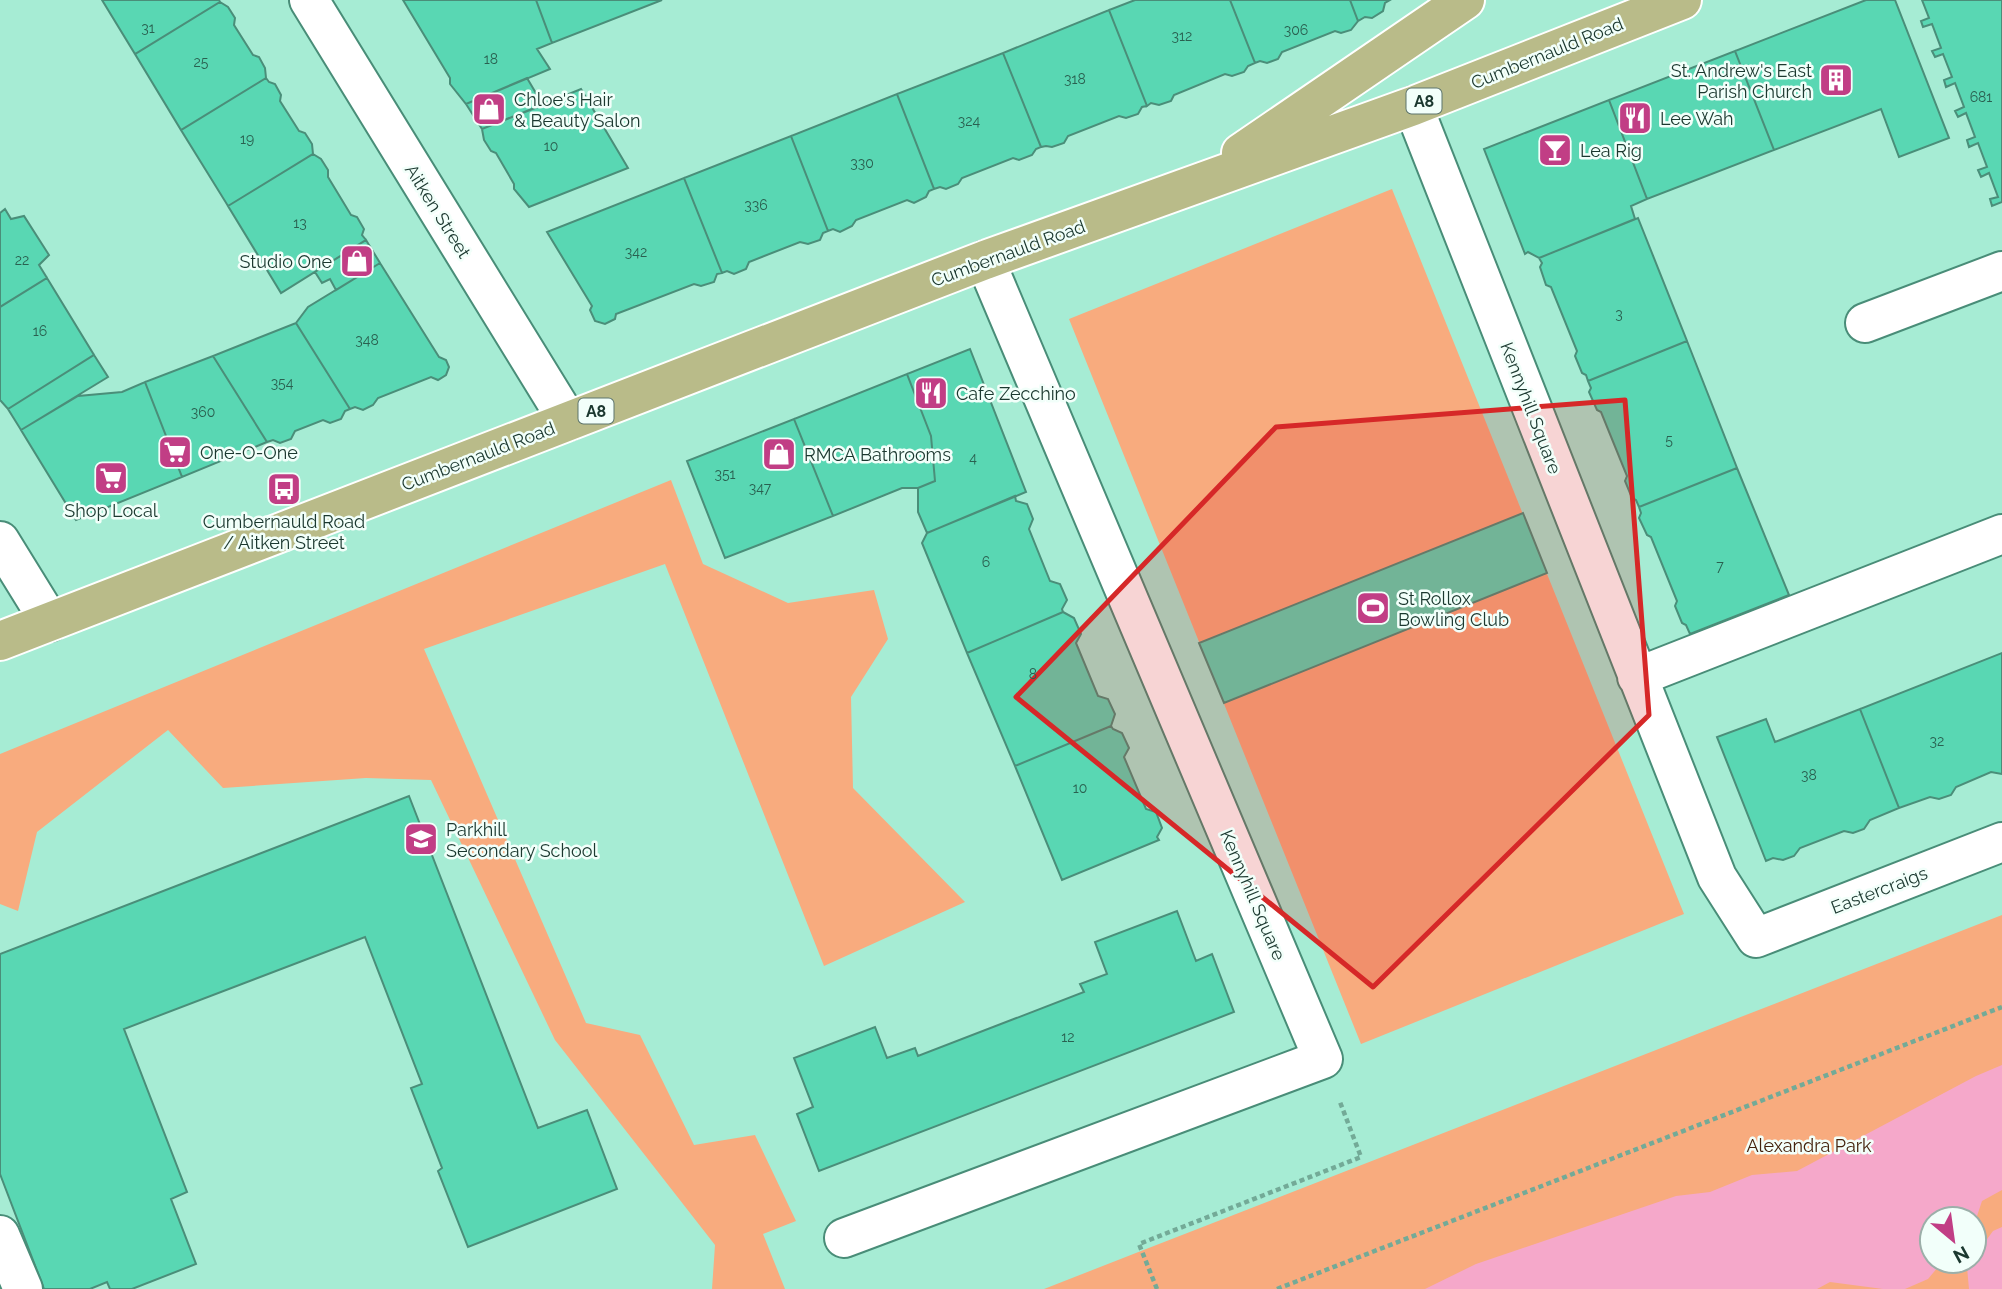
<svg xmlns="http://www.w3.org/2000/svg" width="2002" height="1289" font-family="Raleway,sans-serif">
<style>
.green{fill:#f8ab7e;fill-rule:evenodd}
.water{fill:#f5a8ca}
.building{fill:#59d7b3;stroke:#4a8e79;stroke-width:2}
.lines{fill:none;stroke-linecap:round;stroke-linejoin:round}
.minor-casing{stroke:#498d78;stroke-width:42}
.major-casing{stroke:#fff;stroke-width:42}
.path{stroke:#73aa97;stroke-width:4.5;stroke-dasharray:5 3.5;stroke-linecap:butt}
.minor{stroke:#fff;stroke-width:38}
.major{stroke:#b9bb89;stroke-width:38}
.marked{fill:#d62828;fill-opacity:0.2;stroke:#d62828;stroke-width:5;stroke-linejoin:round}
.labels{text-anchor:middle;dominant-baseline:central;stroke-width:5;stroke-linejoin:round;paint-order:stroke}
.number-label{font-size:14px;fill:#2a6050}
.shield{fill:#f2fffa;stroke:#5c746c;stroke-width:2}
.shield-label{font-size:16px;font-weight:bold;fill:#1b382f}
.street-label{font-size:18px;fill:#1b382f;stroke:#f2fffa}
.poi-label{font-size:18px;fill:#1b382f;stroke:#f2fffa;text-anchor:start}
.park-label{font-size:18px;fill:#44220c;stroke:#f2fffa}
</style>
<rect width="100%" height="100%" fill="#a6ecd4"/>
<path class="green" d="M1392,189L1684,914L1361,1044L1069,319Z
M671,480L703,564L788,603L874,590L888,639L851,697L853,788L965,902L824,966L665,564L424,649L586,1023L640,1035L694,1145L755,1135L796,1221L763,1234L785,1289H712L715,1245L555,1040L431,780L366,778L223,788L168,730L37,832L18,911L0,904V754Z
M2002,915V1289H1044L1141,1251ZM1932,1219H1974V1261H1932Z"/>
<path class="water" d="M2002,1065V1190L1982,1201L1974,1225V1219H1932V1261H1943L1928,1279L1905,1289H1883L1830,1282L1817,1289H1425L1476,1264L1676,1196L1710,1192L1752,1175L1797,1171L1976,1076Z
M2002,1227V1289H1969L1967,1267L1971,1261H1974V1257L1993,1231Z"/>
<path class="building" d="M102,0H219L220,2L135,54Z
M403,0H536L552,43L537,49L550,69L466,104L450,84V78Z
M536,0H662L552,43Z
M1135,0H1230L1255,63L1248,66L1244,72L1232,76L1225,74L1174,95L1171,101L1159,105L1151,103L1147,106L1109,10Z
M1230,0H1350L1358,21L1351,30L1341,33L1335,31L1282,52L1278,59L1267,63L1260,61L1255,63Z
M1350,0H1390L1385,3L1383,11L1372,18L1365,17L1358,21Z
M1866,0H1895L1949,138L1899,157L1881,109L1774,150L1735,51Z
M1922,0H2002V202L1992,206L1990,199L1998,197L1989,173L1981,177L1978,170L1987,167L1978,143L1969,147L1967,140L1975,137L1966,113L1958,117L1955,111L1964,107L1955,83L1946,87L1944,80L1952,77L1943,54L1935,57L1932,51L1941,48L1932,24L1923,27L1921,21L1929,18Z
M220,2L228,7L235,18L234,25L253,55L259,57L265,68L266,78L181,130L135,54Z
M1109,10L1147,106L1142,107L1138,114L1126,118L1119,116L1068,136L1064,143L1052,147L1046,146L1041,147L1003,53Z
M1735,51L1774,150L1647,199L1609,100Z
M1003,53L1041,147L1036,149L1032,155L1019,160L1013,158L962,178L958,184L946,189L940,187L934,189L897,94Z
M266,78L269,82L275,84L281,95L280,101L299,131L305,133L312,144L313,154L228,206L181,130Z
M527,78L543,105L482,129L466,104Z
M581,89L628,168L529,207L514,189V184L496,153L491,151L484,140L482,129Z
M897,94L934,189L929,191L926,197L914,203L907,200L856,220L852,226L840,232L833,229L828,231L791,136Z
M1609,100L1647,199L1631,206L1635,219L1539,258L1528,252L1525,254L1484,149Z
M791,136L828,231L823,233L820,240L808,244L800,242L749,262L746,269L734,274L727,271L722,273L684,178Z
M313,154L321,159L328,170V177L351,215L357,217L364,229L362,235L366,240L281,293L228,206Z
M684,178L722,273L717,274L714,282L701,286L694,284L616,314L615,319L605,324L595,321L590,310L592,306L547,232Z
M5,209L11,219L24,216L49,255L39,265L47,278L0,307V213Z
M1638,218L1687,341L1588,381L1586,375L1582,373L1575,356L1577,351L1551,287L1546,285L1540,267L1542,263L1539,258Z
M366,240L380,263L336,290L330,279L322,283L315,272Z
M380,263L439,357L446,360L449,367L446,375L438,380L431,377L378,398L373,405L363,410L355,407L350,409L296,323L308,307Z
M47,278L94,355L8,409L0,400V307Z
M296,323L350,409L345,411L341,419L330,423L323,420L295,431L291,439L280,443L273,440L267,442L213,356Z
M1687,341L1737,468L1639,507L1636,500L1632,498L1625,481L1627,476L1601,412L1597,410L1589,392L1591,388L1588,381Z
M970,349L1026,492L927,533L918,512V488L935,481L931,436L907,374Z
M94,355L108,377L21,430L8,409Z
M213,356L267,442L182,477L145,382Z
M907,374L931,436L935,481L918,488H902L833,516L794,419Z
M145,382L182,477L76,520L21,430L78,396L122,392Z
M794,419L833,516L725,558L687,461Z
M1737,468L1789,595L1690,634L1686,625L1682,623L1675,606L1677,601L1651,537L1647,535L1639,518L1641,513L1639,507Z
M1015,496L1016,501L1027,504L1033,519L1029,529L1050,581L1060,584L1067,600L1062,609L1063,612L967,653L922,543L927,533Z
M1523,513L1547,573L1224,703L1199,643Z
M1063,612L1074,618L1081,634L1076,643L1098,696L1108,699L1115,714L1111,726L1015,766L967,653Z
M2002,653V774L1991,772L1956,787L1951,795L1939,799L1930,797L1899,808L1860,709Z
M1860,709L1899,808L1870,820L1864,829L1853,833L1844,831L1800,848L1794,856L1783,860L1773,858L1766,861L1717,737L1766,719L1775,742Z
M1111,726L1113,729L1122,733L1129,748L1124,757L1146,809L1156,812L1162,828L1157,837L1159,840L1062,880L1015,766Z
M409,796L538,1128L587,1110L617,1189L468,1247L438,1171L442,1168L411,1088L422,1084L365,937L124,1029L187,1192L171,1199L196,1264L132,1289H110L107,1282L90,1289H44L0,1174V954Z
M1177,911L1196,961L1212,954L1234,1012L819,1171L797,1114L813,1107L794,1058L875,1027L887,1058L915,1048L918,1056L1084,992L1080,984L1107,974L1095,942Z"/>
<g class="lines">
<g class="minor-casing">
<path id="minor" d="M309,0L568,421
M1413,106L1717,877L1756,938L2002,842
M1865,323L2002,271
M0,541L50,622
M1637,677L2002,534
M0,1235L23,1289
M844,1238L1323,1059L985,260"/>
</g>
<g class="major-casing">
<path id="major" d="M1241,153L1465,0
M0,641L985,260L1413,106L1682,0"/>
</g>
<path class="path" d="M1157,1289L1139,1244L1361,1157L1340,1102
M1277,1289L2002,1007"/>
<use href="#minor" class="minor"/>
<use href="#major" class="major"/>
</g>
<path class="marked" d="M1625,400L1649,715L1373,987L1016,697L1276,427Z"/>
<defs>
<g id="building-square" transform="scale(1.75)"><rect x="-9" y="-9" width="18" height="18" rx="4" fill="#c13e85" stroke="#f2fffa"/><path d="M-4-6H4V6H1V3H-1V6H-4ZM-2.5-4.3h1.7v1.8h-1.7ZM.8-4.3h1.7v1.8H.8ZM-2.5-1h1.7V.8h-1.7ZM.8-1h1.7V.8H.8Z" fill="#fff"/></g>
<g id="shop-square" transform="scale(1.75)"><rect x="-9" y="-9" width="18" height="18" rx="4" fill="#c13e85" stroke="#f2fffa"/><path d="M-5-2.5h2.3a2.7 3.5 0 0 1 5.4 0H5L5.5 6h-11ZM-1.5-2.5h3a1.5 2.3 0 0 0-3 0Z" fill="#fff"/></g>
<g id="restaurant-square" transform="scale(1.75)"><rect x="-9" y="-9" width="18" height="18" rx="4" fill="#c13e85" stroke="#f2fffa"/><path d="M-5-6h1v4h1v-4h1v4h1v-4h1v5L-1.5 .5V6h-2V.5L-5-1ZM5-6V6H3V1.5H1.5Q1.5-4 5-6Z" fill="#fff"/></g>
<g id="bar-square" transform="scale(1.75)"><rect x="-9" y="-9" width="18" height="18" rx="4" fill="#c13e85" stroke="#f2fffa"/><path d="M-6-5H6L.8 .8V4.5H3.5V6h-7V4.5H-.8V.8Z" fill="#fff"/></g>
<g id="supermarket-square" transform="scale(1.75)"><rect x="-9" y="-9" width="18" height="18" rx="4" fill="#c13e85" stroke="#f2fffa"/><path d="M-6-5.5h2.5l.6 2H6L4.5 2H-2.5L-4.4-4H-6ZM-1.5 3.2a1.3 1.3 0 1 0 .1 0ZM3 3.2a1.3 1.3 0 1 0 .1 0Z" fill="#fff"/></g>
<g id="bus-square" transform="scale(1.75)"><rect x="-9" y="-9" width="18" height="18" rx="4" fill="#c13e85" stroke="#f2fffa"/><path d="M-5-6H5V4H4V6H2V4H-2V6H-4V4H-5ZM-3.5-4V0h7V-4ZM-3.5 1.2v1.5H-2V1.2ZM2 1.2v1.5H3.5V1.2Z" fill="#fff"/></g>
<g id="stadium-square" transform="scale(1.75)"><rect x="-9" y="-9" width="18" height="18" rx="4" fill="#c13e85" stroke="#f2fffa"/><path d="M0-5a6.5 5 0 1 0 0 10a6.5 5 0 1 0 0-10ZM-3.5-1.8h7v3.6h-7Z" fill="#fff"/></g>
<g id="school-square" transform="scale(1.75)"><rect x="-9" y="-9" width="18" height="18" rx="4" fill="#c13e85" stroke="#f2fffa"/><path d="M0-5L7-2L0 1L-7-2ZM-4 1L0 2.5L4 1V4Q0 6-4 4Z" fill="#fff"/></g>
</defs>
<g fill-rule="evenodd">
<use href="#building-square" x="1836" y="80"/>
<use href="#shop-square" x="489" y="109"/>
<use href="#restaurant-square" x="1635" y="118"/>
<use href="#bar-square" x="1555" y="150"/>
<use href="#shop-square" x="357" y="261"/>
<use href="#restaurant-square" x="931" y="393"/>
<use href="#supermarket-square" x="175" y="452"/>
<use href="#shop-square" x="779" y="454"/>
<use href="#supermarket-square" x="111" y="478"/>
<use href="#bus-square" x="284" y="489"/>
<use href="#stadium-square" x="1373" y="608"/>
<use href="#school-square" x="421" y="839"/>
</g>
<g class="labels">
<g class="number-label">
<text x="148" y="28">31</text>
<text x="1296" y="30">306</text>
<text x="1182" y="36">312</text>
<text x="491" y="59">18</text>
<text x="201" y="62">25</text>
<text x="1075" y="79">318</text>
<text x="1981" y="97">681</text>
<text x="969" y="121">324</text>
<text x="247" y="139">19</text>
<text x="551" y="146">10</text>
<text x="862" y="163">330</text>
<text x="756" y="205">336</text>
<text x="300" y="223">13</text>
<text x="636" y="252">342</text>
<text x="22" y="260">22</text>
<text x="1619" y="314">3</text>
<text x="40" y="331">16</text>
<text x="367" y="340">348</text>
<text x="282" y="383">354</text>
<text x="203" y="412">360</text>
<text x="1669" y="440">5</text>
<text x="973" y="458">4</text>
<text x="725" y="474">351</text>
<text x="760" y="488">347</text>
<text x="986" y="562">6</text>
<text x="1720" y="566">7</text>
<text x="1033" y="674">8</text>
<text x="1937" y="741">32</text>
<text x="1809" y="775">38</text>
<text x="1080" y="788">10</text>
<text x="1068" y="1037">12</text>
</g>
<g class="shield">
<rect x="1406.5" y="88.5" width="35" height="25" rx="5"/>
<rect x="578.5" y="398.5" width="35" height="25" rx="5"/>
</g>
<g class="shield-label">
<text x="1424" y="101">A8</text>
<text x="596" y="411">A8</text>
</g>
<g class="street-label">
<text transform="translate(1547 53) rotate(-22)">Cumbernauld Road</text>
<text transform="translate(438 211) rotate(58)">Aitken Street</text>
<text transform="translate(1008 253) rotate(-20)">Cumbernauld Road</text>
<text transform="translate(1531 408) rotate(69)">Kennyhill Square</text>
<text transform="translate(478 456) rotate(-21)">Cumbernauld Road</text>
<text transform="translate(1879 890) rotate(-21)">Eastercraigs</text>
<text transform="translate(1253 895) rotate(67)">Kennyhill Square</text>
</g>
<g class="poi-label">
<text x="1812" y="70" text-anchor="end">St. Andrew's East<tspan x="1812" dy="21">Parish Church</tspan></text>
<text x="514" y="99">Chloe's Hair<tspan x="514" dy="21">&amp; Beauty Salon</tspan></text>
<text x="1660" y="118">Lee Wah</text>
<text x="1580" y="150">Lea Rig</text>
<text x="332" y="261" text-anchor="end">Studio One</text>
<text x="956" y="393">Cafe Zecchino</text>
<text x="200" y="452">One-O-One</text>
<text x="804" y="454">RMCA Bathrooms</text>
<text x="111" y="510" text-anchor="middle">Shop Local</text>
<text x="284" y="521" text-anchor="middle">Cumbernauld Road<tspan x="284" dy="21">/ Aitken Street</tspan></text>
<text x="1398" y="598">St Rollox<tspan x="1398" dy="21">Bowling Club</tspan></text>
<text x="446" y="829">Parkhill<tspan x="446" dy="21">Secondary School</tspan></text>
</g>
<g class="park-label">
<text x="1809" y="1145">Alexandra Park</text>
</g>
</g>
<g transform="translate(1953 1240) rotate(151)"><circle r="33" fill="#f2fffa" stroke="#9cafa9" stroke-width="2"/>
<path d="M0-5L12 26L0 18L-12 26Z" fill="#c13e85"/>
<text y="-10" font-size="19" font-weight="bold" text-anchor="middle" fill="#1b382f">N</text>
</g>
</svg>
